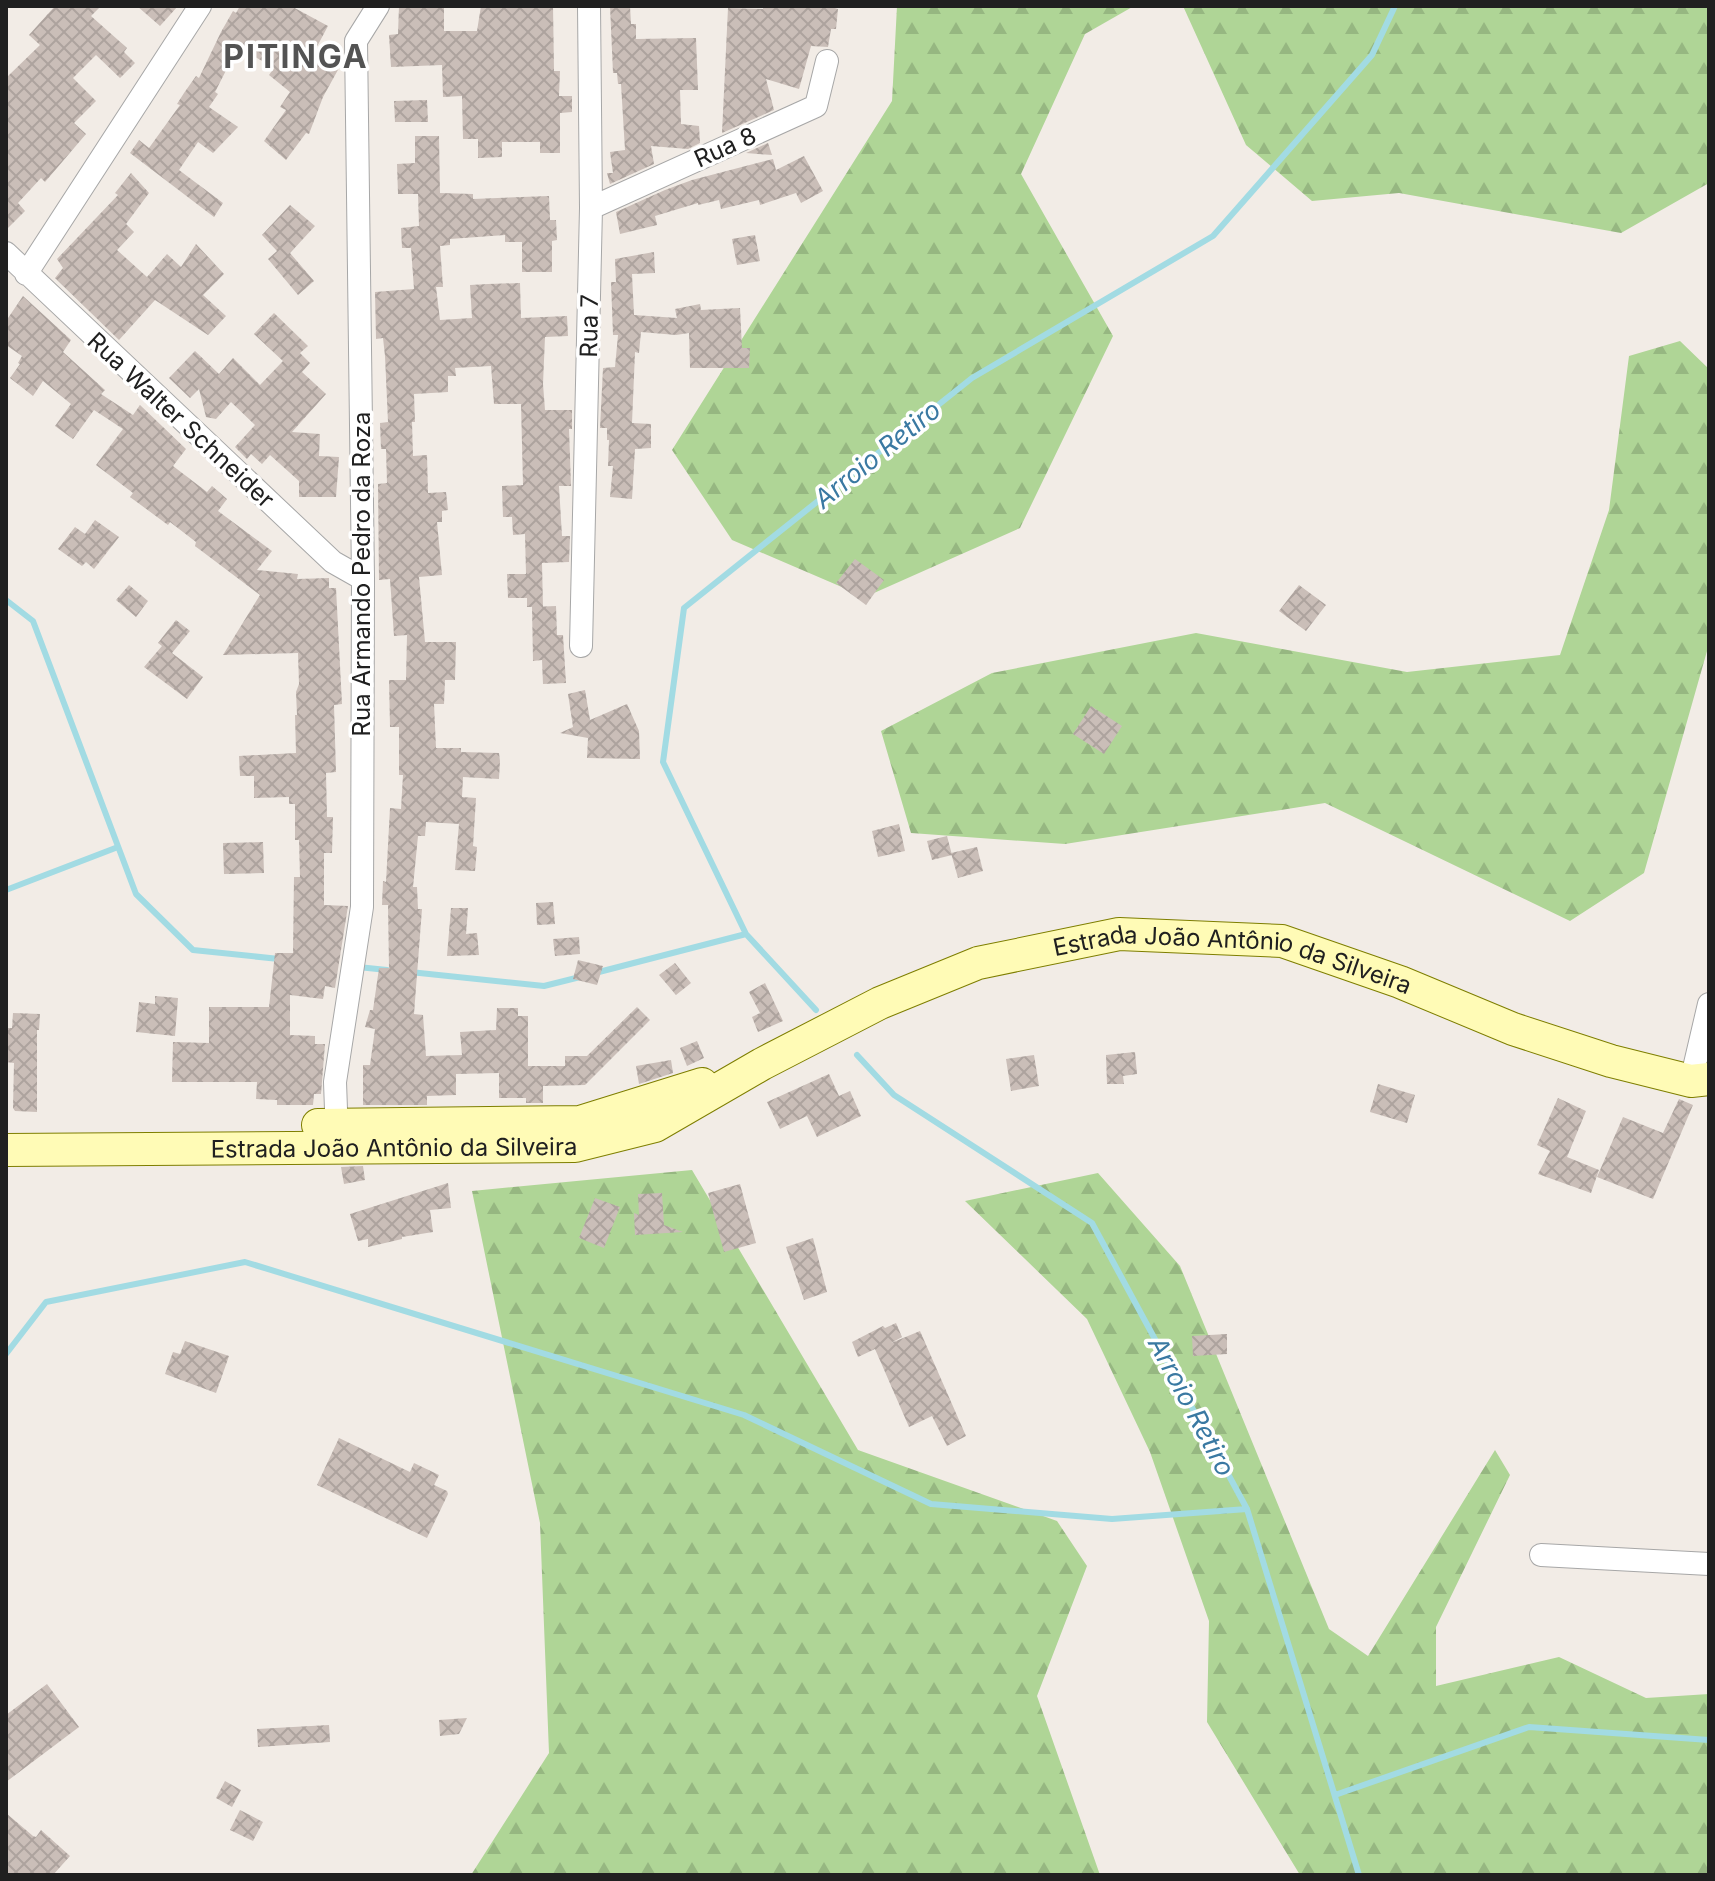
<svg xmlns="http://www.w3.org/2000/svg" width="1715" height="1881" font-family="Inter,sans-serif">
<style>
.forest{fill:url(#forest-firs)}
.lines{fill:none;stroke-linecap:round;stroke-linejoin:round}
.stream{stroke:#a2dbe3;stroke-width:6}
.building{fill:url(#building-cross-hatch)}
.minor-casing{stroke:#a7a7a7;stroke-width:24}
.secondary-casing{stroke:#7e7e00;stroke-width:34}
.minor{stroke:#fff;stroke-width:22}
.secondary{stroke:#fffbb6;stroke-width:32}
.labels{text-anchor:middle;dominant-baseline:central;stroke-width:7;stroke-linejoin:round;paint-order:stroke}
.street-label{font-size:24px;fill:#202020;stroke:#fff}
.water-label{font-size:26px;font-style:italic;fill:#3a79a2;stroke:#fff}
.district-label{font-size:32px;font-weight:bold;letter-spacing:2px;fill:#535353;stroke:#fff}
</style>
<defs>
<pattern id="forest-firs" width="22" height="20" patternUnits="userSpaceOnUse" patternTransform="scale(2)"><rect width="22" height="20" fill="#afd596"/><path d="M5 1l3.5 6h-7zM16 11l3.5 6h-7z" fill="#96b781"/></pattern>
<pattern id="building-cross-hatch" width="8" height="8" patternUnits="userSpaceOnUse" patternTransform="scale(2)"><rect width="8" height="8" fill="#cabeb8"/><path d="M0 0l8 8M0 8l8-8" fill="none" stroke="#ada39e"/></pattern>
</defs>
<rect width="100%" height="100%" fill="#f2ece6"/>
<path class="forest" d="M897,6H1134L1085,34L1021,174L1113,336L1020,528L865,597L732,540L672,450L892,101Z
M1183,6H1709V183L1621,233L1399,193L1312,201L1246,145Z
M1680,341L1709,369V644L1644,873L1570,921L1325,803L1065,844L911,833L881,731L992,673L1196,633L1407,672L1560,655L1609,510L1629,356Z
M692,1170L858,1450L1057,1521L1087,1566L1037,1696L1100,1875H471L549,1753L540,1523L472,1191Z
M1098,1173L1180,1266L1329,1629L1368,1656L1495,1450L1510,1475L1436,1627V1686L1559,1657L1646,1698L1709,1694V1875H1300L1207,1722L1209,1621L1150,1452L1087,1319L965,1201Z"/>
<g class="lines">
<path class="stream" d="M6,600L33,621L136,894L193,950L279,959
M6,890L118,847
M358,967L387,970
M410,972L544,986L580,977
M595,973L746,934
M816,1010L746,934L663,762L684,608L972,378L1213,236L1372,55L1395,6
M857,1055L894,1095L1092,1223L1247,1509L1359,1875
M6,1354L46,1302L245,1262L744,1415L931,1504L1112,1519L1247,1509
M1335,1795L1529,1727L1709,1740"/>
</g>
<path class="building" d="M55,6H101L91,16L127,48L124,52L135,63L120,78L96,55L73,78L96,101L74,123L86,134L45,182L41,178L18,203L25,211L6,230V78L40,45L29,35Z
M137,6H178L160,26Z
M240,6H291L328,26L313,54L339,68L323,97L309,134L306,133L286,160L264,141L286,110L280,107L290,92L269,75L274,68L238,47L215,92L218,94L209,107L238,127L213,153L198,142L179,170L223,203L214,217L130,153L139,140L149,148L180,105L177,104L184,93L196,76L199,78L221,32L233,11L236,13Z
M399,6H439V8H444V31H477L481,6H553L554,71H560L559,96H572V112L560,113V153H540V142H502V157L478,158V139H463L462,96L443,97L442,65L391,67L389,35L398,34Z
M610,6H630L631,24H636V39L696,38L698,90H680L681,124L699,126L700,143L688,149L651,146L654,164L610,184L607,173H613L610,152L625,150L621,84H618L617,73H613Z
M763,6H828L838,9L836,29H831L828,47L811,46L799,89L766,79L774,110L722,133L728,8L763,9Z
M427,100L428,122H395L394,101Z
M415,136H439L440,193L473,194V199L549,196L550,220H556L557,240L552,241V272H522V242H505V235L450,239V245L440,246L443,287H436L440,320L472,318L470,285L488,284L520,283L521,318L567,316L568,336L545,337L543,384L545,410H572V429H569L571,486H559L562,536H570L569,562L542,563L543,607H527V598H508L507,574H526L525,534L513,535L512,517H503L502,486L523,485L521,404H494L491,366L455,368L456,376H448V392L414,394L415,422H412L413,456L427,455L428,493L446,492L448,510L442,511V522H437L442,575L419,577L425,642H456L455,680H445L444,704H434L436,748H461V752L499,753L500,761L499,779L463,777L462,797L476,798L473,846L477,847L475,871L455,870L459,824L426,822L425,836H418L413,887H417L418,909H422L414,1014L423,1015L426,1056L462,1055L460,1032L496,1030L497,1008H518V1016H528V1066H565V1056H587L637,1007L650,1020L585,1085L543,1086V1103H526V1098H499V1073L456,1074V1095L427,1096V1105H363V1065H370L375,1029L365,1027L370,1010H373L379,968H389L388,905H382L383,881L386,882L390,808L401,809L403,775H399V727H390L389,680H406L407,635L394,636L390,579L379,580L378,484L387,483L386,449H381L380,423L388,422L385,356L383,338L376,339L375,292L414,289L411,248H402L401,228L419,226L418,194H398L397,164L415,163Z
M768,143L772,155L746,153Z
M804,156L823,191L801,203L796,193L760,205L759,200L721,209L719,200L698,205V203L655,216L657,225L620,234L616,212L665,190L692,180L773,159L776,170Z
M131,173L149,193L126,224L134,232L117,250L147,277L167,254L181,267L196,244L224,274L203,295L226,316L208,335L155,300L119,340L55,278L63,268L57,259L118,195L115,193Z
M290,205L315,226L290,253L314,281L298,295L268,259L277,251L262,235Z
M755,235L760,261L737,265L732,239Z
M654,252L655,273L632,274L634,315L677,318L675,309L700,304L701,310L740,308L742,348H750L749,368H690L689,333L676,335L641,332L639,353L635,352L632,423L651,424V448L635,449L632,499L610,497L613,466H608L609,440H607V428H600L603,368L615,367L618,335H613L611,282H616L615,259Z
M23,296L71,340L63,352L105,390L101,394L133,415L140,405L186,449L173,466L207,492L212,486L227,499L218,511L272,551L257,570L298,574L297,579L329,578V588H336L342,704L334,705L336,772L326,773L327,817H333L332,853H324V905L348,906L335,988L325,986L323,999L290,995V1035L315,1036V1044H325L321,1094H314L313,1105H277V1100L256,1099L257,1082H172L173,1042L209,1043V1007H269L275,953H293L294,877H300L299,840H295V804H289V797L254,798V776H240L239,756L296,753L295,715H297L296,692L299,684L298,653L223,655L260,595L195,546L196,542L170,522L168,525L130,497L133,493L96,465L123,429L94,410L73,439L55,426L71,404L43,381L33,396L10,378L20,364L18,363L22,356L6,345V321Z
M274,313L308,346L300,353L310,363L302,372L326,394L292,432L320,434L319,456L339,457L336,497H299V481L270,455L262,464L251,454L247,459L235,447L255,425L231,402L216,419L206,417L199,389L190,398L169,378L195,351L219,374L233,358L260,385L283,361L254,334Z
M95,520L119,537L94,569L86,562L82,566L58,549L75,527L85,534Z
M855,559L884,580L866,605L836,583Z
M129,585L148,601L136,617L116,600Z
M1299,585L1326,605L1306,631L1279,611Z
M556,606L557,635H563L566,683L543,684L542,660L533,661L532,607Z
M176,620L190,631L172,653L203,677L187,699L144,667L162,646L158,643Z
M585,690L590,720L627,704L639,731L640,759L587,758L588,738L560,733L573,727L568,694Z
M1091,706L1122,726L1104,754L1073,734Z
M899,824L905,851L878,857L872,831Z
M947,836L952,855L932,860L927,841Z
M263,842L264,873L224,874L223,843Z
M977,847L983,871L958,878L951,853Z
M553,902L555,924L537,925L536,903Z
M451,908H468L466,934L477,933L479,955L447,956Z
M579,937L580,954L555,956L553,939Z
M578,960L603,966L597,985L573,979Z
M675,963L691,983L676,995L659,975Z
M765,983L783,1021L758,1032L752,1017L760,1013L749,992Z
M155,996L178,998L175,1036L136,1032L139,1002L155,1004Z
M13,1013L40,1014L39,1030H37V1112L15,1111L13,1108L14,1063L6,1062V1028H12Z
M697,1041L704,1058L687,1066L680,1048Z
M1135,1052L1137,1074L1123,1076L1124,1084H1107L1106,1055Z
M1034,1055L1039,1086L1011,1091L1006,1059Z
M671,1060L673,1073L639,1084L636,1066Z
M829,1074L839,1096L850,1091L861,1116L817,1137L807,1116L780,1129L767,1102Z
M1378,1084L1415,1095L1407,1123L1370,1112Z
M1558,1098L1586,1111L1567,1157L1599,1170L1591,1193L1538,1174L1550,1151L1537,1145Z
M1679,1099L1693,1105L1653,1199L1597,1177L1623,1117L1663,1133Z
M363,1166L365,1180L344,1184L341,1167Z
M448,1183L451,1208L430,1210L433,1232L402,1237V1239L368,1247V1239L358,1241L350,1214Z
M740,1184L756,1243L724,1252L708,1193Z
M662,1193L664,1225L683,1232L635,1235L634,1213L639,1215L638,1194Z
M595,1198L620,1207L604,1248L579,1238Z
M813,1238L827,1292L804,1300L786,1247Z
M896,1323L902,1337L891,1343L920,1331L966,1436L947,1446L932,1416L909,1427L875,1349L858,1357L852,1342L883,1326L885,1328Z
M1227,1334V1354L1193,1356L1192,1336Z
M185,1341L229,1356L216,1393L165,1374L173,1352L180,1354Z
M339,1438L410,1472L414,1463L439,1475L434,1485L447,1491L448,1494L427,1538L317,1485Z
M47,1684L79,1727L6,1782V1715Z
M467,1718L459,1734L440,1736L439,1720Z
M329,1725L330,1742L258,1747L257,1729Z
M225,1781L241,1790L232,1807L216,1798Z
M240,1810L263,1822L253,1841L230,1830Z
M6,1813L33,1836L36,1837L41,1830L70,1856L53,1875H6Z"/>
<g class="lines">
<g class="minor-casing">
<path id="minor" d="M591,208L816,106L827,61
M6,253L333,562L363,579
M26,274L200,6
M581,646L591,208L589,6
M1691,1081L1709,1004
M337,1137L335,1082L362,907L363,579L356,41L378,6
M1541,1555L1709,1564"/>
</g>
<g class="secondary-casing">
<g id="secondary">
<path d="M318,1125L580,1122L702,1084"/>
<path id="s1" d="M6,1150L575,1146L655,1126L762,1064L880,1003L978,963L1119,934L1282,941L1400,982L1513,1029L1611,1061L1691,1081L1709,1079"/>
</g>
</g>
<use href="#minor" class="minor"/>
<use href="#secondary" class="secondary"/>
</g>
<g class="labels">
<g class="street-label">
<text transform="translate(725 147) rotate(-24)">Rua 8</text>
<text transform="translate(589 326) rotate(-89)">Rua 7</text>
<text transform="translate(181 420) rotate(43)">Rua Walter Schneider</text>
<text transform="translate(361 574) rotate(-90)">Rua Armando Pedro da Roza</text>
<text stroke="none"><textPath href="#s1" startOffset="1274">Estrada João Antônio da Silveira</textPath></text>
<text stroke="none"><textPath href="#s1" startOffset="388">Estrada João Antônio da Silveira</textPath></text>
</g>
<g class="water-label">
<text transform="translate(877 454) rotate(-39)">Arroio Retiro</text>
<text transform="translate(1192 1406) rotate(62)">Arroio Retiro</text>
</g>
<g class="district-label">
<text x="296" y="56">PITINGA</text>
</g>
</g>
<rect width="1715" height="1881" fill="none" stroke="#202020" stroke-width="16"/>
</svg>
